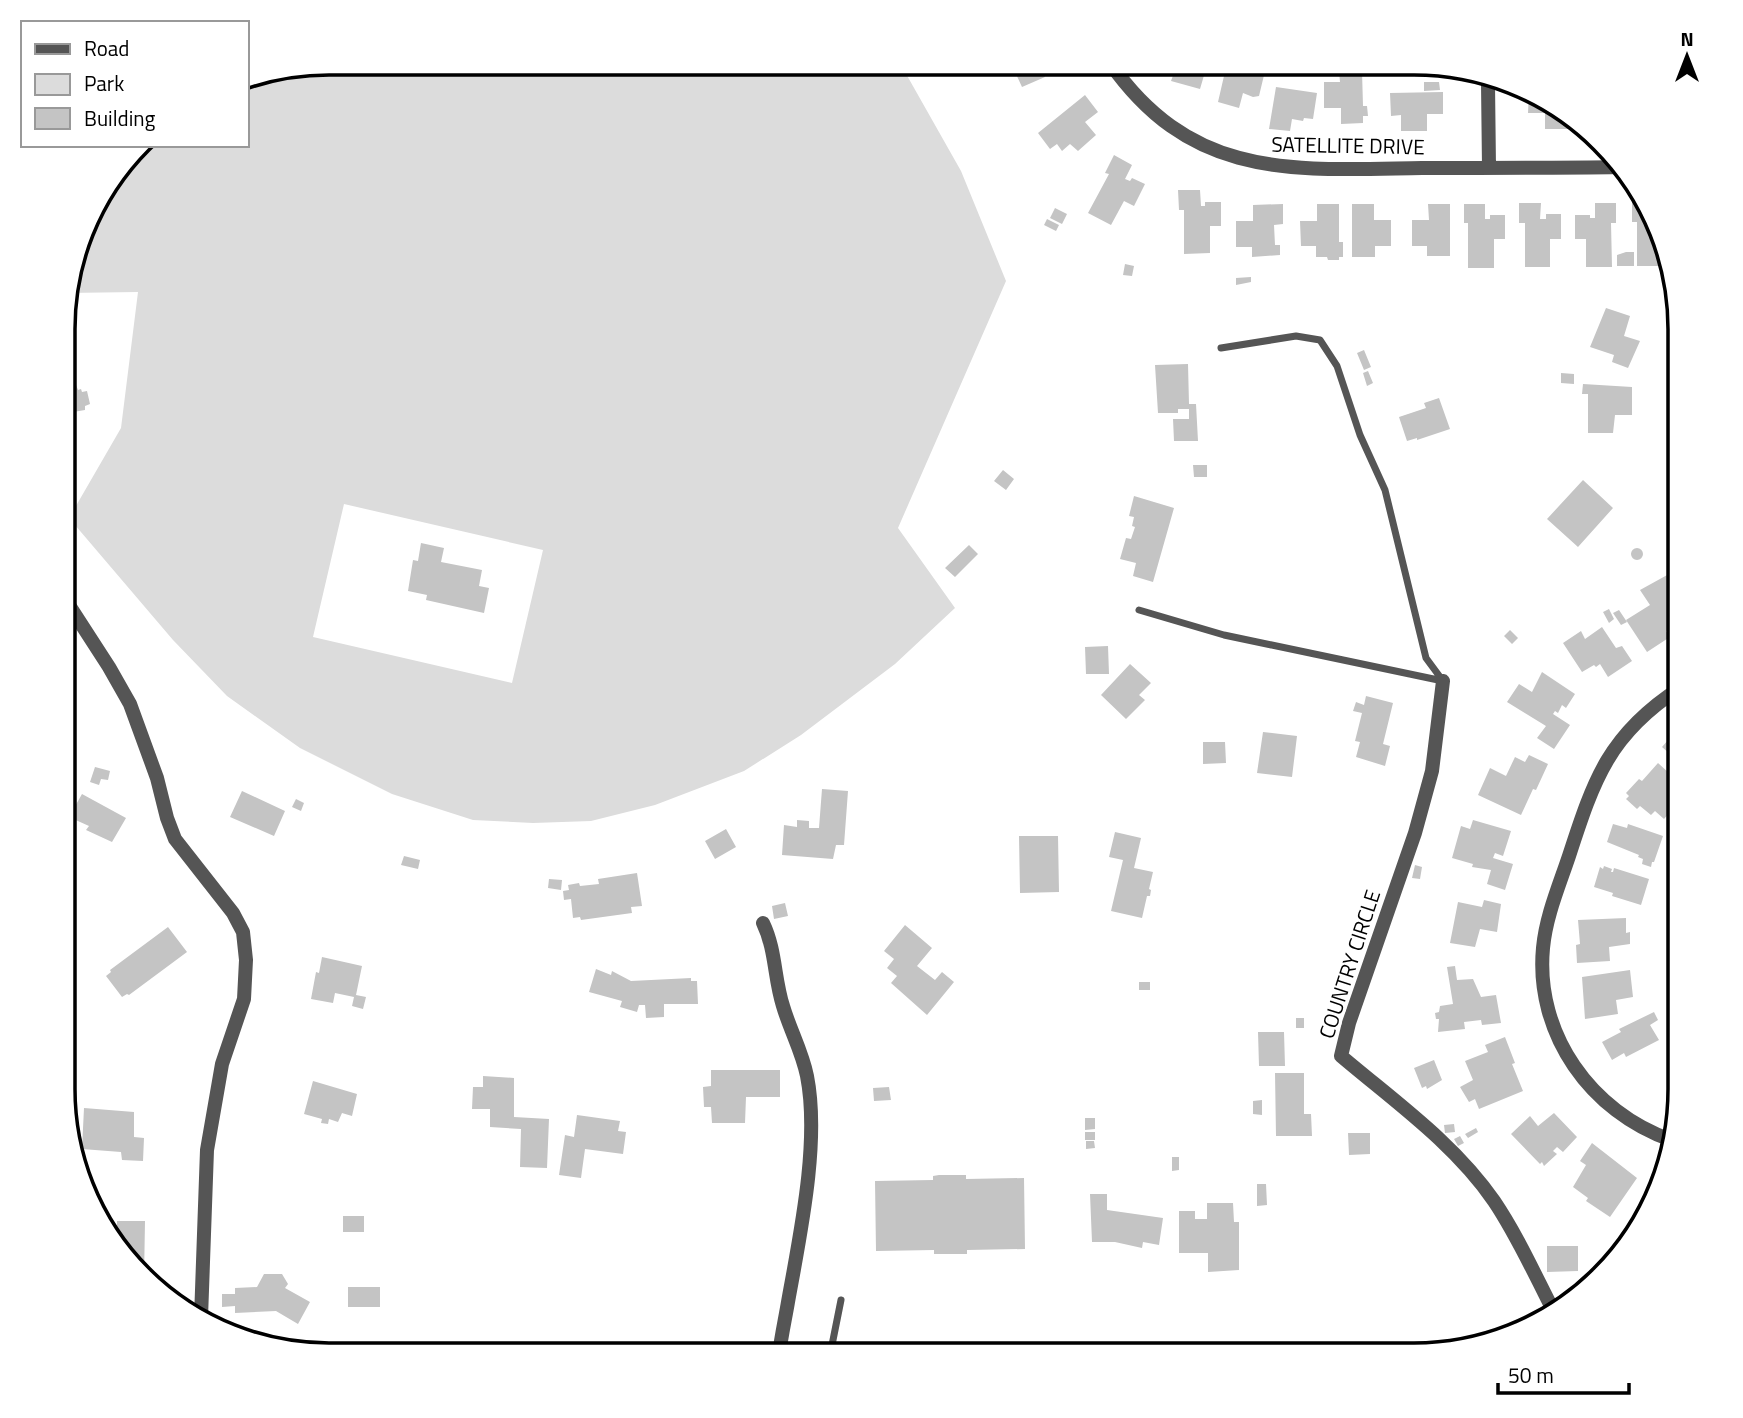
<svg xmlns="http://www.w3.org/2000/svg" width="1743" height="1418" font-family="'Titillium Web',sans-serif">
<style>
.green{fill:#dcdcdc;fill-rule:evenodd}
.building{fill:#c4c4c4}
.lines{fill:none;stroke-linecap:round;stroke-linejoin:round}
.lane{stroke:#555;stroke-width:7}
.street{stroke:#555;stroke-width:14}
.labels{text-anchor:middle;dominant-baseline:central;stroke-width:6;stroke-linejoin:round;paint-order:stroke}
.street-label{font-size:21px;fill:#000;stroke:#fff}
.rim{fill:none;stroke:#000;stroke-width:3.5}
</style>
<rect width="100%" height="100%" fill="#fff"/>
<path class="green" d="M329,63H897L905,72L961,171L1006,281L898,528L955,608L895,664L801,735L744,771L655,805L591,821L533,823L473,820L392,794L300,748L227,696L173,640L69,518L121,428L138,292L66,293L98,196L140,145H247V77ZM344,504L543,550L512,683L313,637Z"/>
<path class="building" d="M1011,63H1043L1045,68L1041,69L1045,77L1022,87Z
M1165,63H1203L1197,69L1205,72L1200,89L1171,81L1175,70L1164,67Z
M1227,63H1251L1250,68L1265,71L1259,96L1253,97L1243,93L1239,108L1218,102Z
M1384,64H1425L1426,69L1384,68Z
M1339,71H1362L1363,106H1367L1368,116H1363V123L1341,124V108H1324V82H1340Z
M1424,82H1439L1440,90L1424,91Z
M1276,87L1317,93L1313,119L1304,118L1303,121L1292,119L1290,131L1269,129Z
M1443,92V114H1427V131H1401V115L1391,116L1390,93Z
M1529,92L1571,120V129H1545V113H1528Z
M1085,95L1098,112L1085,122L1096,135L1078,151L1070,144L1062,151L1057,144L1050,149L1038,133Z
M1114,155L1132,165L1125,179L1130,181L1132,178L1145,184L1134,206L1124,201L1111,225L1088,213L1109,174L1105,173Z
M1178,190H1200L1201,206H1205V202H1221V226H1210V253L1184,254V210H1179Z
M1632,202H1643L1660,227L1663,242V266H1637V222H1632Z
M1519,203H1541L1540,219H1546V214H1561V239H1550V267H1525V223H1519Z
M1595,203H1616V223H1611L1612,267H1586V239H1575V215H1590V218H1595Z
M1283,204V224L1274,225L1275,245H1280V255L1252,257V247H1236V221H1253V205Z
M1317,204H1339V242H1343V257H1339V260H1328L1327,257H1316V246H1301L1300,221H1317Z
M1352,204H1374V220H1391V246H1375V257H1352Z
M1428,204H1450V256H1427V246H1412V220H1429Z
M1464,204H1485V219H1490V215H1505V239H1494V268H1468V223H1464Z
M1055,208L1067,214L1062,224L1050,218Z
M1047,219L1059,225L1056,231L1044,225Z
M1626,252H1634V266H1617V255Z
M1125,264L1134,266L1132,276L1123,275Z
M1251,277V282L1236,285V278Z
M1606,308L1630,316L1624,336L1640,341L1628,368L1612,362L1614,355L1590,347Z
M1364,350L1371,367L1364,370L1357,353Z
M1188,364L1189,404H1196L1198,441H1174L1173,419H1189V409H1178V413H1158L1155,365Z
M1368,371L1373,383L1367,386L1363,373Z
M1561,373L1574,374V384L1561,383Z
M65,382L70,386L76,385L78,390L81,389L82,392L87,391L90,404L85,406V410L67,413Z
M1583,384L1632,387V415H1615L1613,433H1588V394H1582Z
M1439,398L1450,429L1417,440V438L1407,441L1399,417L1426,408L1424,403Z
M1193,465H1207V477H1194Z
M1003,470L1014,479L1006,490L994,481Z
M1583,480L1613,508L1578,547L1547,519Z
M1134,496L1174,508L1153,582L1133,576L1136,563L1120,559L1126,538L1131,539L1135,527L1132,526L1134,517L1129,516Z
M421,543L444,548L441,562L482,570L479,586L489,588L484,613L426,600L427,595L408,591L413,560L418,561Z
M969,545L978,554L955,577L945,568Z
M1631 554a6 6 0 1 1 12 0a6 6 0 1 1-12 0Z
M1669,574L1671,579L1668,581L1680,599V621L1666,631L1670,637L1647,652L1626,620L1650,605L1640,590Z
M1609,609L1614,619L1609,623L1603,612Z
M1619,610L1627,622L1621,625L1613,613Z
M1602,627L1616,648L1622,646L1632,661L1608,677L1600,664L1596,667L1594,665L1582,672L1563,643L1581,631L1585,639Z
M1510,630L1518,638L1512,644L1504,636Z
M1108,646L1109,674H1086L1085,647Z
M1130,664L1151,683L1139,695L1145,700L1126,719L1101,695Z
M1542,672L1575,694L1566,708L1562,705L1558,713L1555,711L1553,714L1570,725L1554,749L1537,738L1546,726L1507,702L1519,684L1532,692Z
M1366,696L1393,703L1383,744L1390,746L1385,766L1356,757L1360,742L1355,741L1362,713L1353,711L1356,702L1364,705Z
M1263,732L1297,736L1292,777L1257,773Z
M1675,732L1680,735V767L1676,764L1678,761L1662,747Z
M1203,742H1225L1226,763L1203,764Z
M1529,755L1548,764L1536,790L1533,789L1521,815L1478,795L1490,768L1506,776L1515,757L1525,762Z
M1658,763L1680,783V810L1674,816L1670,812L1664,819L1655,811L1651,815L1640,806L1637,809L1626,799L1629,796L1626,793L1639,779L1642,781Z
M95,767L110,771L108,780L101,779L99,785L90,782Z
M822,789L848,791L844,845H836L833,859L782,855L784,825L797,827V820L809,821V828H819Z
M242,791L285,811L274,836L230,817Z
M82,794L126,818L112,842L86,830L89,826L69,817Z
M296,799L304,803L301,811L292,807Z
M1473,820L1511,831L1503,856L1495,853L1493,858L1513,864L1505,890L1487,884L1491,870L1472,867L1473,864L1452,858L1461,826L1470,829Z
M1613,824L1627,828L1628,824L1663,836L1654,862H1652L1651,867L1642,864L1643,859L1638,857L1639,855L1607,842Z
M726,829L736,847L715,859L705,841Z
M1115,832L1141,838L1134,868L1153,872L1149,889L1151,890L1150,896H1147L1142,918L1111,911L1123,860L1109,857Z
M1019,836H1058L1059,892L1020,893Z
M404,856L420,860L418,869L401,865Z
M1415,865L1422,867L1420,879L1412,878Z
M1604,866L1612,869L1611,872H1613L1614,868L1649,879L1641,905L1612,896L1613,893L1594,887L1600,867L1603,869Z
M637,873L642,906L631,907L632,913L581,920L580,917L573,918L571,899L564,900L563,891L569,890L568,885L579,883L580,886L599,884L598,879Z
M549,879L562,880L561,890L548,888Z
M1484,900L1501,904L1497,932L1480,929L1475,947L1450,943L1458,902L1482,907Z
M785,903L788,916L774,919L772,906Z
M1626,918V933L1630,932V944L1609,947L1610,961L1577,963L1576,945L1580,944L1578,920Z
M905,925L932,948L917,966L935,980L942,972L954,982L927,1015L891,983L897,976L887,968L894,959L884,951Z
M168,927L187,952L129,995L127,994L122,997L106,976L111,972L110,970Z
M322,957L362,966L356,995L366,997L363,1009L352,1006L354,997L335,993L333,1003L311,999L316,972L319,973Z
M1455,966L1457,980L1473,979L1481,997L1496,995L1501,1023L1482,1025L1481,1020L1464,1022L1465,1029L1438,1032L1439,1019H1436L1435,1013L1439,1012L1440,1006L1453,1004L1447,967Z
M1675,966H1680L1679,985H1674V967Z
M596,969L611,975L612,971L631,981L691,978V981H697L698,1004H664V1017L646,1018L645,1005H639L637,1012L620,1007L622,1001L589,992Z
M1630,970L1633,997L1616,1000L1618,1014L1585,1019L1582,977Z
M1139,982H1150V990H1139Z
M1654,1012L1658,1020L1650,1025L1659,1040L1626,1057L1624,1053L1612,1060L1602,1042L1621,1032L1619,1029Z
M1296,1018H1304V1028H1296Z
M1258,1032H1284L1285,1066H1259Z
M1505,1037L1515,1063L1512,1064L1523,1091L1479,1109L1475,1099L1469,1102L1460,1087L1473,1080L1465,1061L1488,1052L1485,1045Z
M1668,1053H1679V1103H1672V1089H1668Z
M1434,1060L1442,1080L1427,1089L1426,1086L1422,1088L1414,1068Z
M711,1070H780V1097H746L745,1123H712L711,1107H704L703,1087L711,1086Z
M1275,1073H1304V1114H1311L1312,1136H1276Z
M483,1076L514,1078V1117L549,1119L547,1168L520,1167L521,1129L490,1127V1109H472L473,1087H483Z
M313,1081L357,1094L352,1116L342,1113L338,1122L329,1119L328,1124L321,1123L322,1119L304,1114Z
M889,1087L891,1100L874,1101L873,1088Z
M1262,1100V1115L1253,1114V1101Z
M84,1108L134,1112V1137L144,1138L143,1161L122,1160L121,1152L82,1149Z
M1554,1113L1577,1137L1563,1152L1557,1147L1553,1151L1557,1154L1544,1166L1542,1162L1540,1164L1511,1134L1530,1116L1538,1126Z
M577,1115L620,1121L618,1131L626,1132L623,1154L585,1149L581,1178L559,1175L565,1135L574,1137Z
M1085,1118H1095V1129L1085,1130Z
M1454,1124L1455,1132L1445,1133L1444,1125Z
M1476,1128L1478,1132L1468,1138L1465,1134Z
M1085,1132H1095V1140H1085Z
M1348,1133H1370V1154L1349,1155Z
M1460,1136L1464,1143L1458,1146L1454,1139Z
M1086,1141H1094L1095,1148L1086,1149Z
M1592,1143L1637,1178L1610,1217L1586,1201L1588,1198L1573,1187L1586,1165L1580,1161Z
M1172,1157H1179V1170L1172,1171Z
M1651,1174L1654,1179H1660L1655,1199H1652Z
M939,1175H966V1179L1024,1178L1025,1249L967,1250V1254H934V1250L876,1251L875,1181L933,1180V1176Z
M1257,1184H1266L1267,1205L1257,1206Z
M1090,1194H1107V1210L1163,1218L1159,1245L1143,1242L1142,1248L1115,1242H1092Z
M1207,1203H1233L1234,1222H1239V1270L1208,1272V1253H1179V1211H1195V1219H1207Z
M343,1216H364V1232H343Z
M117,1221H145L144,1279L117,1244Z
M1641,1222L1635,1231H1633L1632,1223Z
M1547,1246H1578V1271L1547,1272Z
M1607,1270L1602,1277L1594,1283L1593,1271Z
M264,1274H282L288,1284L285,1288L310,1302L298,1324L276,1311L235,1313V1306L222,1307V1294H235V1288L257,1287Z
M348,1287H380V1307H348Z"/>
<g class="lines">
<path class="lane" d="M1221,348L1296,336L1320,340L1337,366L1360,435L1385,490L1426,658L1443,681
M1139,610L1224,635L1443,681
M830,1355L841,1300"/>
<path class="street" d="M1110,63C1193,181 1294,170 1422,168C1488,168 1554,168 1620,167
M1486,76L1488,83L1489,168
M65,599L109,667L130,704L157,778L167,818L175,839L233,913L243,932L246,960L244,999L222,1064L207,1150L201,1318
M1443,681L1432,771L1415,833L1349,1023L1341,1056C1394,1101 1454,1143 1494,1201C1517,1235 1534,1273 1553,1310
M763,923C776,950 774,978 783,1006C790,1030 802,1051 807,1076C820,1142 800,1235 788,1302C785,1320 781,1337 779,1355
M1671,1140C1591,1112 1535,1034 1543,948C1546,916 1559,886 1569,856C1594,779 1609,734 1680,688"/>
</g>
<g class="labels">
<g class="street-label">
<text transform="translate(1348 145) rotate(1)">SATELLITE DRIVE</text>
<text transform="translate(1349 964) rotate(-72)">COUNTRY CIRCLE</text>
</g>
</g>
<path d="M0 0H1743V1418H0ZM329 75H1414A254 254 0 0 1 1668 329V1089A254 254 0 0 1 1414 1343H329A254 254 0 0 1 75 1089V329A254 254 0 0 1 329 75Z" fill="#fff" fill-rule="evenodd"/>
<path class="rim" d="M329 75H1414A254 254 0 0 1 1668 329V1089A254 254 0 0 1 1414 1343H329A254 254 0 0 1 75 1089V329A254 254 0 0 1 329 75Z"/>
<rect x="21" y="21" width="228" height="126" fill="#ffffff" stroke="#999999" stroke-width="2"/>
<rect x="35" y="44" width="35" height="10" fill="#555555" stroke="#999999" stroke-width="2"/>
<text x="84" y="56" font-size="21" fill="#000000">Road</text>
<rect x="35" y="74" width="35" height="21" fill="#dcdcdc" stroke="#999999" stroke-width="2"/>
<text x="84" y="91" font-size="21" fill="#000000">Park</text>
<rect x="35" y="108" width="35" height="21" fill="#c4c4c4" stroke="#999999" stroke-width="2"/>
<text x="84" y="126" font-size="21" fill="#000000">Building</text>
<g transform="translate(1687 56)" stroke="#ffffff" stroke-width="5" paint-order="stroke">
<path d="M0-5L12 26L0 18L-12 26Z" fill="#000000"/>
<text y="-10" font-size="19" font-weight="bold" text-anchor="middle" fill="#000000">N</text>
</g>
<path d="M1498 1383v10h131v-10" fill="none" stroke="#000000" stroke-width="3.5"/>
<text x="1508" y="1383" font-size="21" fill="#000000" stroke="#ffffff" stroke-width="5" paint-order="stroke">50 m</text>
</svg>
